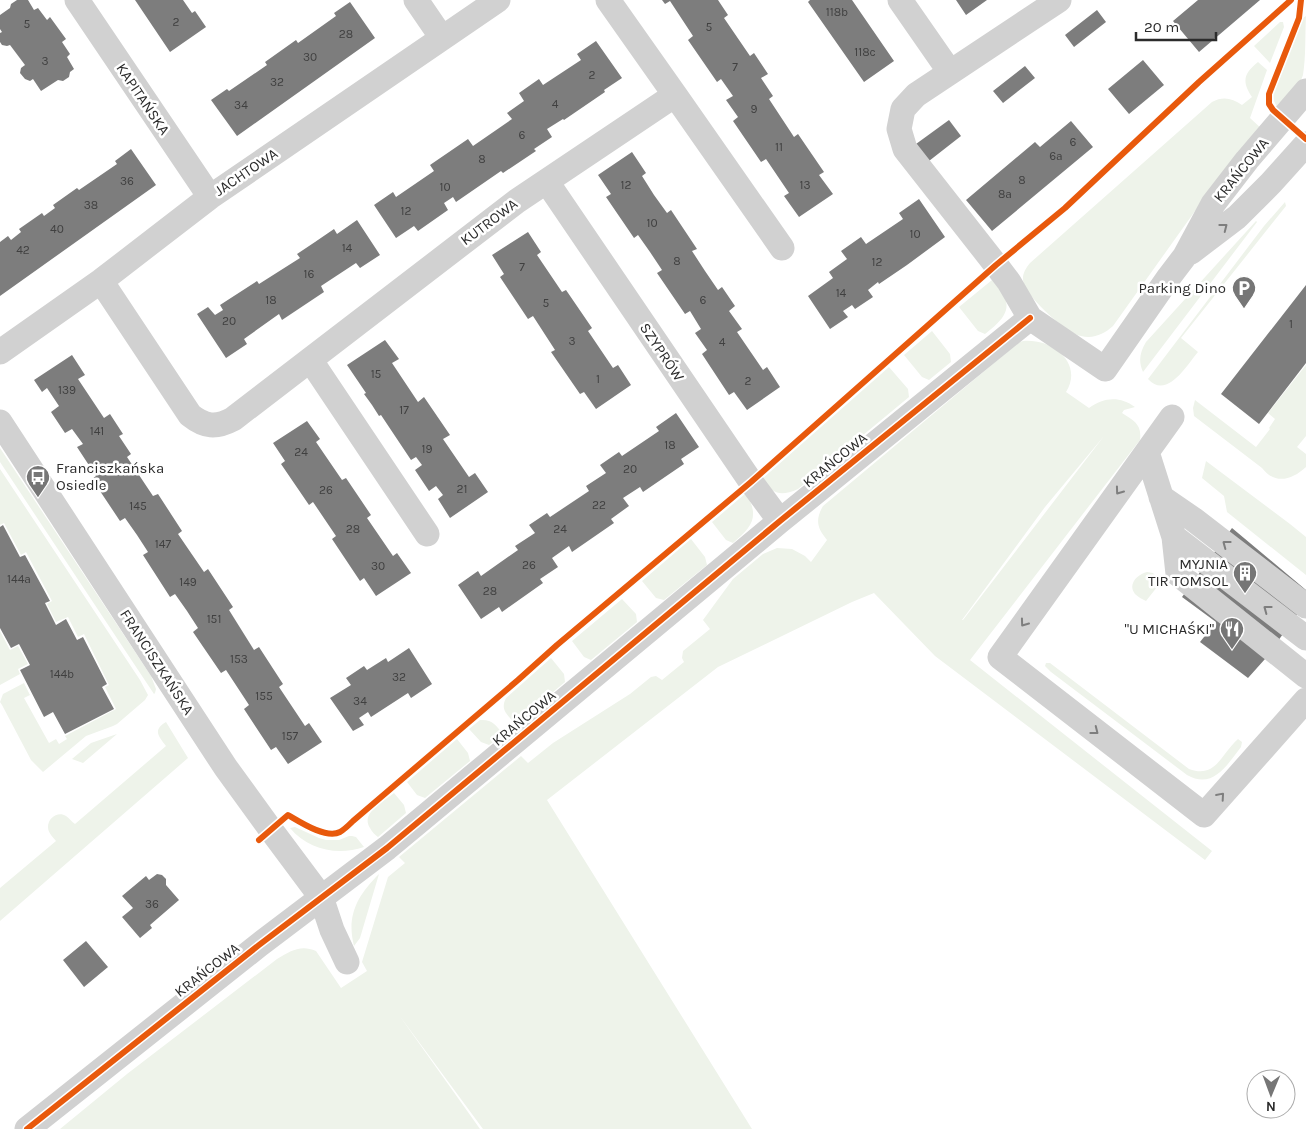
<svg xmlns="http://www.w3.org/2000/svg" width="1306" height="1129" font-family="Karla,sans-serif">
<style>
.green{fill:#eef3ea;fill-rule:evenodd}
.building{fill:#7d7d7d}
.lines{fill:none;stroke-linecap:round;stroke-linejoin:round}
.minor{stroke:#d1d1d1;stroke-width:25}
.cycleway-casing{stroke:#fff;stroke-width:9}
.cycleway{stroke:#e8590c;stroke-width:6}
.oneway{stroke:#7e7e7e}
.labels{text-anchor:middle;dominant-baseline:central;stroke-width:5;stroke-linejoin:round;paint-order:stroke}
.number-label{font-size:12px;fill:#404040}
.street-label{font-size:15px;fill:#2c2c2c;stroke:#fff}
.poi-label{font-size:15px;fill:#2c2c2c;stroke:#fff;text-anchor:end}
</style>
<rect width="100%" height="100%" fill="#fff"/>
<path class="green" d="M1306,16C1305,35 1306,57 1303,75C1299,88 1287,100 1279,111L1274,101L1273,94L1303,18Z
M1280,22H1283L1284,27L1270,63L1254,46Z
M1258,62L1267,70L1250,118L1263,130L1210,190L1113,326C1104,334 1094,339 1081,336C1067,334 1028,298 1024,284C1021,276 1025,269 1030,263L1212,102C1223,96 1232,98 1242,105L1252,97C1242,82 1243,74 1258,62Z
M1285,202L1286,206L1181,338L1198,352C1187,365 1167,400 1148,379L1264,226Z
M1256,221L1257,222L1143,372C1138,361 1140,352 1146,342Z
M992,280C996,285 1001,290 1004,296C1013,313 996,325 985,334L978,331L959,307Z
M932,331L950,354L951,362L929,380L922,377L904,355Z
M1023,341C1052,338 1084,363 1066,392L1089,408C1104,397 1120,396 1135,407L1124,410L1122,413C1134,421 1142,424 1140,440L970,660L1212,851L1205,860L935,656L874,593L852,602L718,667L547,800L752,1129H483L399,1015L480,1129H60L127,1074L277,959C290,951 301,944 316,951L341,988L367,971L362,962L388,877L405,863L399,857L521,756L528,763L553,743L630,694L651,677L656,676L662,680L684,662L682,658L683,651L710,629L703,620L733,579L763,554L777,548L792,549L805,556L811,562L827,540C817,528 815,520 823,506L1018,343ZM1104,436L963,620H962L1045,507Z
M1306,365V436L1297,447L1306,454V467C1292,480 1275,485 1262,468L1194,416L1193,408L1195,400L1256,447L1270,429L1269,428L1275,419L1268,413Z
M889,367L908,389L909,397L798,489C780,497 774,494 761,480Z
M0,448L151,676L156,689L155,693L154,694L0,462Z
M1206,461L1290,524L1306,537V575L1227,512L1224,496L1202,478Z
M0,469L140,680L148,695L145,700L117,724L113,726L86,736L43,772L31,760L2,705L0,702L3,694L24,683L30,695L24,698L49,743L56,739L59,744L67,739L65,736L116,709L105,687L109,685L84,634L78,637L68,617L56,622L47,604L52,601L26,552L21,555L4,523L0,525Z
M746,493C760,517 752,527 733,543L726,540L712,522Z
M691,539L705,557L707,565L664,600L656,598L642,581Z
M1147,572L1153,573L1161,582L1146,601C1142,599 1138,597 1135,594C1127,584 1138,574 1147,572Z
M622,599L636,614L637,622L591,660L584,657L572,641Z
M0,631L10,650L18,646L28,664L18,669L20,674L0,685Z
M551,658L564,674L565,682L515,724C507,714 500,710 506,698Z
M1046,663H1050L1189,769C1216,779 1221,754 1238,739L1242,742L1241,747C1227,765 1213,790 1187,775L1051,672L1045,666Z
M480,720C492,719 496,725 503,734L489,745L481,742L469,729Z
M166,722L188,758L0,921V888L56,841C53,837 48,833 48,827C48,818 58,811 66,816C69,818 72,822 75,824L166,746C159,737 152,730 166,722Z
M117,734L83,763L72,759L91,743Z
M457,739L468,753L470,761L425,798L417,795L407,782Z
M394,793L404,805L406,813L378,837C375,835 372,832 370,828C360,813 384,801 394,793Z
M295,827L319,838L326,840H339L349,836H352L356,837L364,847C338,856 308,850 290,828Z
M379,874L360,938L354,946C346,915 358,895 379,874Z"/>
<path class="building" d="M17,0H28L34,10L38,8L47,20L50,17L66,39L62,42L70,54L67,57L74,69L70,72L69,77L63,81L58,80L41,91L33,79L30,81L25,79L20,73L21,68L25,65L10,45L7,46L2,45L0,42V33L2,32L0,29V15L10,8L11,4Z
M135,0H183L192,13L195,11L206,27L170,52Z
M662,0H718L728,15L724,18L750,56L754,53L768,74L761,78L773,96L769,99L794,137L798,134L824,172L819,175L833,194L799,217L784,196L789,193L766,159L761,162L733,121L738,117L726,100L733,96L721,79L717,82L688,40L693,36L670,1L665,4Z
M810,0H852L894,61L864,82L808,2Z
M956,0H987L966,15Z
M1198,0H1260L1199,52L1173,21Z
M350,2L375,38L237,136L211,100L227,89L229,91L267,65L265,62L296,40L298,43L336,16L334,13Z
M1097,10L1106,22L1074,47L1065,35Z
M596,41L622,78L604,90L605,92L564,120L563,119L547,129L552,137L534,149L536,151L503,173L501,171L456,202L453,197L444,203L448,210L418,231L414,226L396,238L374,205L393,192L396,197L434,171L430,165L468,139L473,146L512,119L507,113L524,101L519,93L539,79L543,85L581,60L577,54Z
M1143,60L1164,85L1129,114L1108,89Z
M1025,66L1035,78L1003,103L993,91Z
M949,120L961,136L929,161L916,144Z
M1071,121L1093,147L992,231L966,200L1035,142L1040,147Z
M131,149L156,185L0,296V242L8,236L11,240L21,232L19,229L42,213L44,216L55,208L53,205L77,188L79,190L117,164L115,161Z
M632,152L646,173L642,176L654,195L667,213L671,210L697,249L692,251L705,271L718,290L722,287L735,306L729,311L742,329L737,332L763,370L767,367L780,387L747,410L734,392L729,395L702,354L707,350L695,333L701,329L690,311L685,314L657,273L662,270L650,252L638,235L634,238L606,197L611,194L598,175Z
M919,199L945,237L907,265L879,284L878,282L868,290L873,297L855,309L852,305L843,311L848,317L830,329L808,296L833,278L829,272L847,259L841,251L861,237L866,244L903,219L899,213Z
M357,220L380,255L360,268L356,263L321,286L324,292L282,320L279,314L244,339L247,344L226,358L197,314L208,307L215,315L223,310L220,305L257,281L259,284L300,258L297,254L315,242L334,229L337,234Z
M528,232L541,252L537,255L562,292L566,290L592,328L588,331L613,368L618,365L631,385L596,409L584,392L580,394L551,352L555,350L533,316L528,319L500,277L504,274L492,255Z
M1306,285V363L1259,424L1221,394Z
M385,340L399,359L392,363L418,402L424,397L450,435L443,439L469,477L475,473L488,492L450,518L438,499L443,495L436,486L429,491L415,470L422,465L416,457L411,460L381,415L379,416L372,405L364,394L366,393L347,365Z
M72,355L85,375L78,379L104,418L110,414L123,434L119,436L131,454L127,457L153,496L158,494L182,531L178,534L204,572L208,569L233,607L229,610L254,650L259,647L283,684L279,687L305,726L309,723L322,742L288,764L276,747L271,750L244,709L249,705L226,670L221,673L193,632L198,628L187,611L175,594L170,597L143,555L148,552L137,535L125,518L120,521L92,479L96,476L77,447L83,444L72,429L65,433L51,412L59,406L47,388L42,392L34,380Z
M676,413L699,447L681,459L684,464L643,492L640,487L623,498L629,506L611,519L614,523L572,552L569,546L552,558L558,567L540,579L543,583L502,612L499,607L481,619L458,585L478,571L481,576L518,550L515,546L535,533L529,525L547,513L550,517L589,491L586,486L606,473L600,465L619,452L622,456L659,431L656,427Z
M307,421L320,439L316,442L342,480L346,478L371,515L367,518L393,556L397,553L411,573L376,596L364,578L360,581L332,539L336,536L313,502L309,505L281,464L285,461L273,443Z
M3,525L20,557L25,555L50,601L45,603L56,625L66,619L77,640L83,637L107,684L102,687L114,709L65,734L53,712L44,717L20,670L30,665L19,644L11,648L0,628V527Z
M1232,528L1306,590V602L1265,659L1248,678L1200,642L1216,622L1182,597Z
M409,648L432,684L411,698L408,693L371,717L368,712L359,718L364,725L353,731L330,698L351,685L346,678L364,666L367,670L386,658L388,662Z
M157,874L162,875L166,879V885L179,900L150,925L152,928L140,938L122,917L133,908L122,896L146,876L149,880Z
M86,941L108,967L84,987L63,960Z"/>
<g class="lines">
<path class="minor" d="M77,0L210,197
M416,0L442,38
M900,0L950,72
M1059,0L916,95L903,109L899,129L905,149L996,265L1009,282L1030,318L1105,369L1169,277L1185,256L1213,204L1247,160L1306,91
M675,95L782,248
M547,182L751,482L780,521
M1191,252L1237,217L1271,183L1306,144
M101,281L190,415C205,427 216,428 233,419L517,201L675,95L608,0
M0,352L101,281L210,197L498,0
M311,361L427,534
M1172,417L1000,657L1204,815L1306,700
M0,422L226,768L271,830L321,897L332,930L347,962
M1147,452L1174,537L1306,638
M1161,497L1193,519L1306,606
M1174,537L1178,574L1306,676
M27,1129L259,945L387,848L780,521L1030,318"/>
<g class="cycleway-casing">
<path id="cycleway" d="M1301,0L1299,18L1269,94V104L1273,110L1306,139
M259,840L288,815C300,822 326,839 340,832C345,829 349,825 353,821L518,680L557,645L751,482L996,265L1065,208L1199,82L1291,0
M27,1129L259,945L387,848L780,521L1030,318"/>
</g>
<use href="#cycleway" class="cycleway"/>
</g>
<defs><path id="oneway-chevron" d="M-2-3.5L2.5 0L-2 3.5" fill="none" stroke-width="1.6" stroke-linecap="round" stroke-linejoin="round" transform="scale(1.25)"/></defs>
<g class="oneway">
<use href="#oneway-chevron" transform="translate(1224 227) rotate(-38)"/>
<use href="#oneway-chevron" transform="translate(1119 491) rotate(126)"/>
<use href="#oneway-chevron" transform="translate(1226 544) rotate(-143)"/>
<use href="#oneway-chevron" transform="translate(1267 609) rotate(-143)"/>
<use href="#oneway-chevron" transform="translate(1024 623) rotate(126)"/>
<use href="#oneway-chevron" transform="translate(1095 731) rotate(38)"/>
<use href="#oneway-chevron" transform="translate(1221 796) rotate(-49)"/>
</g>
<defs>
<g id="parking-pin" transform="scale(1.25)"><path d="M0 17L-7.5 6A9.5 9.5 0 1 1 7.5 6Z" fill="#767676" stroke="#fff"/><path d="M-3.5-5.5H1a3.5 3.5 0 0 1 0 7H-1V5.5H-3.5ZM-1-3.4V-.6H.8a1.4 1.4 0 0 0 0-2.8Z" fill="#fff"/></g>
<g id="bus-pin" transform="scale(1.25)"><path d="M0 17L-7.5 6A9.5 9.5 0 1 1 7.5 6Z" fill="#767676" stroke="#fff"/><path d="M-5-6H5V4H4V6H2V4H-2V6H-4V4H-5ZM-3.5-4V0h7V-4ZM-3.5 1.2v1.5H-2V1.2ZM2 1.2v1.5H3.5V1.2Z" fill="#fff"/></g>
<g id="building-pin" transform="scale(1.25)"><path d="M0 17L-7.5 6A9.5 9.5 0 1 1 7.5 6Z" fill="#767676" stroke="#fff"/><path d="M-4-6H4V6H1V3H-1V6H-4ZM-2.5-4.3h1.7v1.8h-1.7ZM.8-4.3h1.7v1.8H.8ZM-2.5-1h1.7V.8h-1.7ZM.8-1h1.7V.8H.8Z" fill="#fff"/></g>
<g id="restaurant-pin" transform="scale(1.25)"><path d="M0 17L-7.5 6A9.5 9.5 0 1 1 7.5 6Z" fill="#767676" stroke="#fff"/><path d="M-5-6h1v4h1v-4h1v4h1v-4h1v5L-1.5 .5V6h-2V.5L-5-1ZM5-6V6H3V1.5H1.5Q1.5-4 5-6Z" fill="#fff"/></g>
</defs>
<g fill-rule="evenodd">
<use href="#parking-pin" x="1244" y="288"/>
<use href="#bus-pin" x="38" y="477"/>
<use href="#building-pin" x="1245" y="573"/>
<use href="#restaurant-pin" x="1232" y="629"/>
</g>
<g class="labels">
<g class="number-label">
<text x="837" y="12">118b</text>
<text x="176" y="22">2</text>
<text x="27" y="24">5</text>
<text x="709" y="27">5</text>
<text x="346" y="34">28</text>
<text x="865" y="52">118c</text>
<text x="310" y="57">30</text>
<text x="45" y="61">3</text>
<text x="735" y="67">7</text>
<text x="592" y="75">2</text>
<text x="277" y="82">32</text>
<text x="555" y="104">4</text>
<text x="241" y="105">34</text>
<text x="754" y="109">9</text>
<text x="522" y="135">6</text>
<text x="1073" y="142">6</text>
<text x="779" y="147">11</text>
<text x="1056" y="156">6a</text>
<text x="482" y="159">8</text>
<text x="1022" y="180">8</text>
<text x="127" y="181">36</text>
<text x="626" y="185">12</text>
<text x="805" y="185">13</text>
<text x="445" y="187">10</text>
<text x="1005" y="194">8a</text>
<text x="91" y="205">38</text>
<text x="406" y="211">12</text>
<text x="652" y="223">10</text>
<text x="57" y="229">40</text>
<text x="915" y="234">10</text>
<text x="347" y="248">14</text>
<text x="23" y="250">42</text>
<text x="677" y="261">8</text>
<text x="877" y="262">12</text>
<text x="522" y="267">7</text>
<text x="309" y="274">16</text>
<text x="841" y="293">14</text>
<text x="271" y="300">18</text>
<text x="703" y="300">6</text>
<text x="546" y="303">5</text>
<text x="229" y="321">20</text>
<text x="1291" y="324">1</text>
<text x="572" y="341">3</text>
<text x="722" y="342">4</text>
<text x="376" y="374">15</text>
<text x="598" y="379">1</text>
<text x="748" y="381">2</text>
<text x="67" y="390">139</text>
<text x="404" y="410">17</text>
<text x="97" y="431">141</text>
<text x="670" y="445">18</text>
<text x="427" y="449">19</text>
<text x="301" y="452">24</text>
<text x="630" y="469">20</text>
<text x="462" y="489">21</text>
<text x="326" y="490">26</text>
<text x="599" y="505">22</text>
<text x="138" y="506">145</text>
<text x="353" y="529">28</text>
<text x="560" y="529">24</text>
<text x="163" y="544">147</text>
<text x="529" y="565">26</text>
<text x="378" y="566">30</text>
<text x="19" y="579">144a</text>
<text x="188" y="582">149</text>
<text x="490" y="591">28</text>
<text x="214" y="619">151</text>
<text x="239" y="659">153</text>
<text x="62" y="674">144b</text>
<text x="399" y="677">32</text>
<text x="264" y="696">155</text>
<text x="360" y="701">34</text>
<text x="290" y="736">157</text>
<text x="152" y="904">36</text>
</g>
<g class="street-label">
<text transform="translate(143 99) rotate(56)">KAPITAŃSKA</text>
<text transform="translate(1241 170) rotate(-51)">KRAŃCOWA</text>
<text transform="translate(246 172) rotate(-34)">JACHTOWA</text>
<text transform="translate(489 222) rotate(-37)">KUTROWA</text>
<text transform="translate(662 352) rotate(56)">SZYPRÓW</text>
<text transform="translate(835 460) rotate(-39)">KRAŃCOWA</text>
<text transform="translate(157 662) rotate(57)">FRANCISZKAŃSKA</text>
<text transform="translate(524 718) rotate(-40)">KRAŃCOWA</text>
<text transform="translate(207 970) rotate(-38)">KRAŃCOWA</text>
</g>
<g class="poi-label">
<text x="1226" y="288">Parking Dino</text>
<text x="56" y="468" text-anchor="start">Franciszkańska<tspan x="56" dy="17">Osiedle</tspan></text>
<text x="1228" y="564">MYJNIA<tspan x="1228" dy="17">TIR TOMSOL</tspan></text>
<text x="1214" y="629">"U MICHAŚKI"</text>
</g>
</g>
<g transform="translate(1271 1094) rotate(181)"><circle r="24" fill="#ffffff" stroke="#ababab"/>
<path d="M0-4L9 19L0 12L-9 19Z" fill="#767676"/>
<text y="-8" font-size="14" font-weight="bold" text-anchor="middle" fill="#2c2c2c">N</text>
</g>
<path d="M1136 32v8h80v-8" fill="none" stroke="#2c2c2c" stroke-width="2.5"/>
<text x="1144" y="32" font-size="15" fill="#2c2c2c" stroke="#ffffff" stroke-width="4" paint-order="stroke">20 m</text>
</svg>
